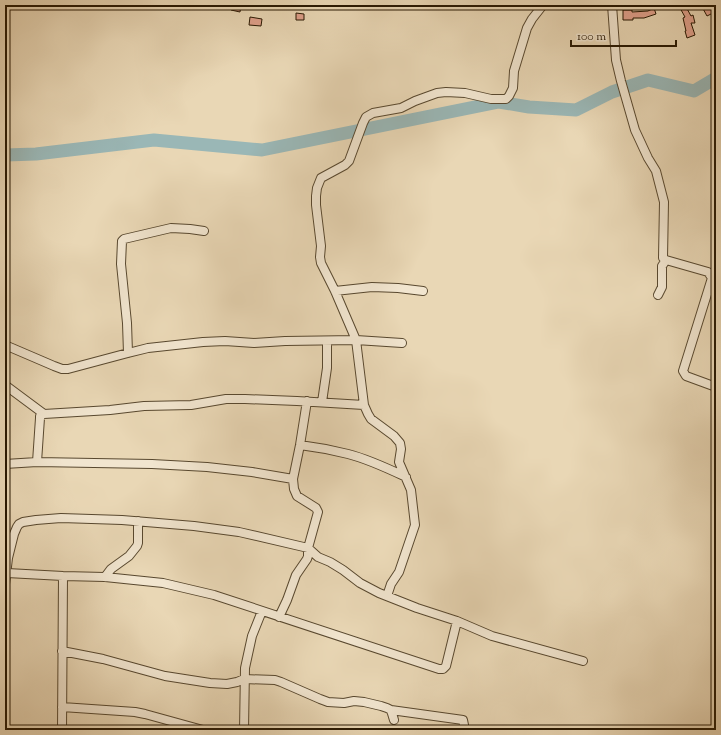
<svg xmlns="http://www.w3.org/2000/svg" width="721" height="735" font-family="'Sorts Mill Goudy',serif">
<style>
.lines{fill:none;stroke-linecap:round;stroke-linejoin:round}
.river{stroke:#9ab7b6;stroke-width:13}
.building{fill:#e0a18c;stroke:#281802}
.minor-casing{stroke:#58482f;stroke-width:10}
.minor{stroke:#f1e5cf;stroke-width:8}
</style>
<rect width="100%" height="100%" fill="#e9d7b5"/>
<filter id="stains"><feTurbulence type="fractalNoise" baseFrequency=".005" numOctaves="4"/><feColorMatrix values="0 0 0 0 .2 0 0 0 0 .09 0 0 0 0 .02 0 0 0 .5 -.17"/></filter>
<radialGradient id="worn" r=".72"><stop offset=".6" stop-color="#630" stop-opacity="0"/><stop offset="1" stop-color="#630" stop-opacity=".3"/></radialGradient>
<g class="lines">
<path class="river" d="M5,155L36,154L154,140L262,150L499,102L529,107L576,110L612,92L648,80L694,91L716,78"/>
</g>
<path class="building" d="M232,5H241L240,12L231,10Z
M685,5L691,16L693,15L695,23H691L695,35L687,38L685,31H686L683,18L685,17L680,8Z
M701,5H709L713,13L707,16Z
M654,8L656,14L644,18H633V20H623V10H632V12L648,11Z
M296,13L304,14V20H296Z
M250,17L262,19L261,26L249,25Z"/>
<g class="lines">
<g class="minor-casing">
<path id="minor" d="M612,5L616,60L621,81L635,130L648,158L656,171L664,202L663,258L666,260L708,272L712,278L683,371L686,376L716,387
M335,291L372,287L398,288L423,291
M658,295L662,287V266L666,260
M5,345L54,366L62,369H68L128,353L148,348L203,342L225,341L254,343L285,341L356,340L402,343
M128,353L127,323L121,264L122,241L124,239L171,228L190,229L204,231
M5,385L44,414
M322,402L327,368V341
M300,445C316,447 332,450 348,454C368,459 387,468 406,477
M37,462L40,418V416L44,414L110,410L144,406L191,405L226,399H245L297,401L364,405
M5,464L37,462L152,464L207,467L252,472L293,479
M7,573L63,576L105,577L163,583L214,595L439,669H443L446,666L457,621
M105,577L111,569L129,556L137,546L138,543V521
M5,584L8,558L14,534L17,527L19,524L23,522L36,520L61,518L122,520L194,526L239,532L308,548L318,557L330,562L343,570L360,583L379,593L417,608L457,621L492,636L583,661
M387,596L391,584L399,572L415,525L411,490L399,462L401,449L400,443L394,436L371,419L368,414L364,405L356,340L335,291L321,263L320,257L321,246L316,205V196L317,188L321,178L345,165L349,161L363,123L366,117L373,113L401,108L415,101L437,93L446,92L465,93L491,99H506L509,96L513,88L514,71L527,28L532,19L543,5
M279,617L287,600L296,575L307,559L308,556V548L318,512L316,508L297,496L294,489L293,479L300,445L307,401
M62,651L103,659L165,676L210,683L227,684L237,682L244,679L275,680L281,682L320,699L328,702L344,703L354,701L364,702L381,706L387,708L391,710L394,720
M62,707L135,712L145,714L203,730
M391,710L463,720L465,730
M62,730L63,576
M244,730L245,668L252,636L262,611"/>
</g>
<use href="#minor" class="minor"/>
</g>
<rect width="721" height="735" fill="none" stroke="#e9d7b5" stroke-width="20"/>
<rect x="6" y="6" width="709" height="723" fill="none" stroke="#281802" stroke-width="2"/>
<rect x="10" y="10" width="701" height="715" fill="none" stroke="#281802"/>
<path d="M571 40v6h105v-6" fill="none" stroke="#281802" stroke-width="2"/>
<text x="577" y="40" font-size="12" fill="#281802" stroke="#f1e5cf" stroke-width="3" paint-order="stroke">100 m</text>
<rect width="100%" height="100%" filter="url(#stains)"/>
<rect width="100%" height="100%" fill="url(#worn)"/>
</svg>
